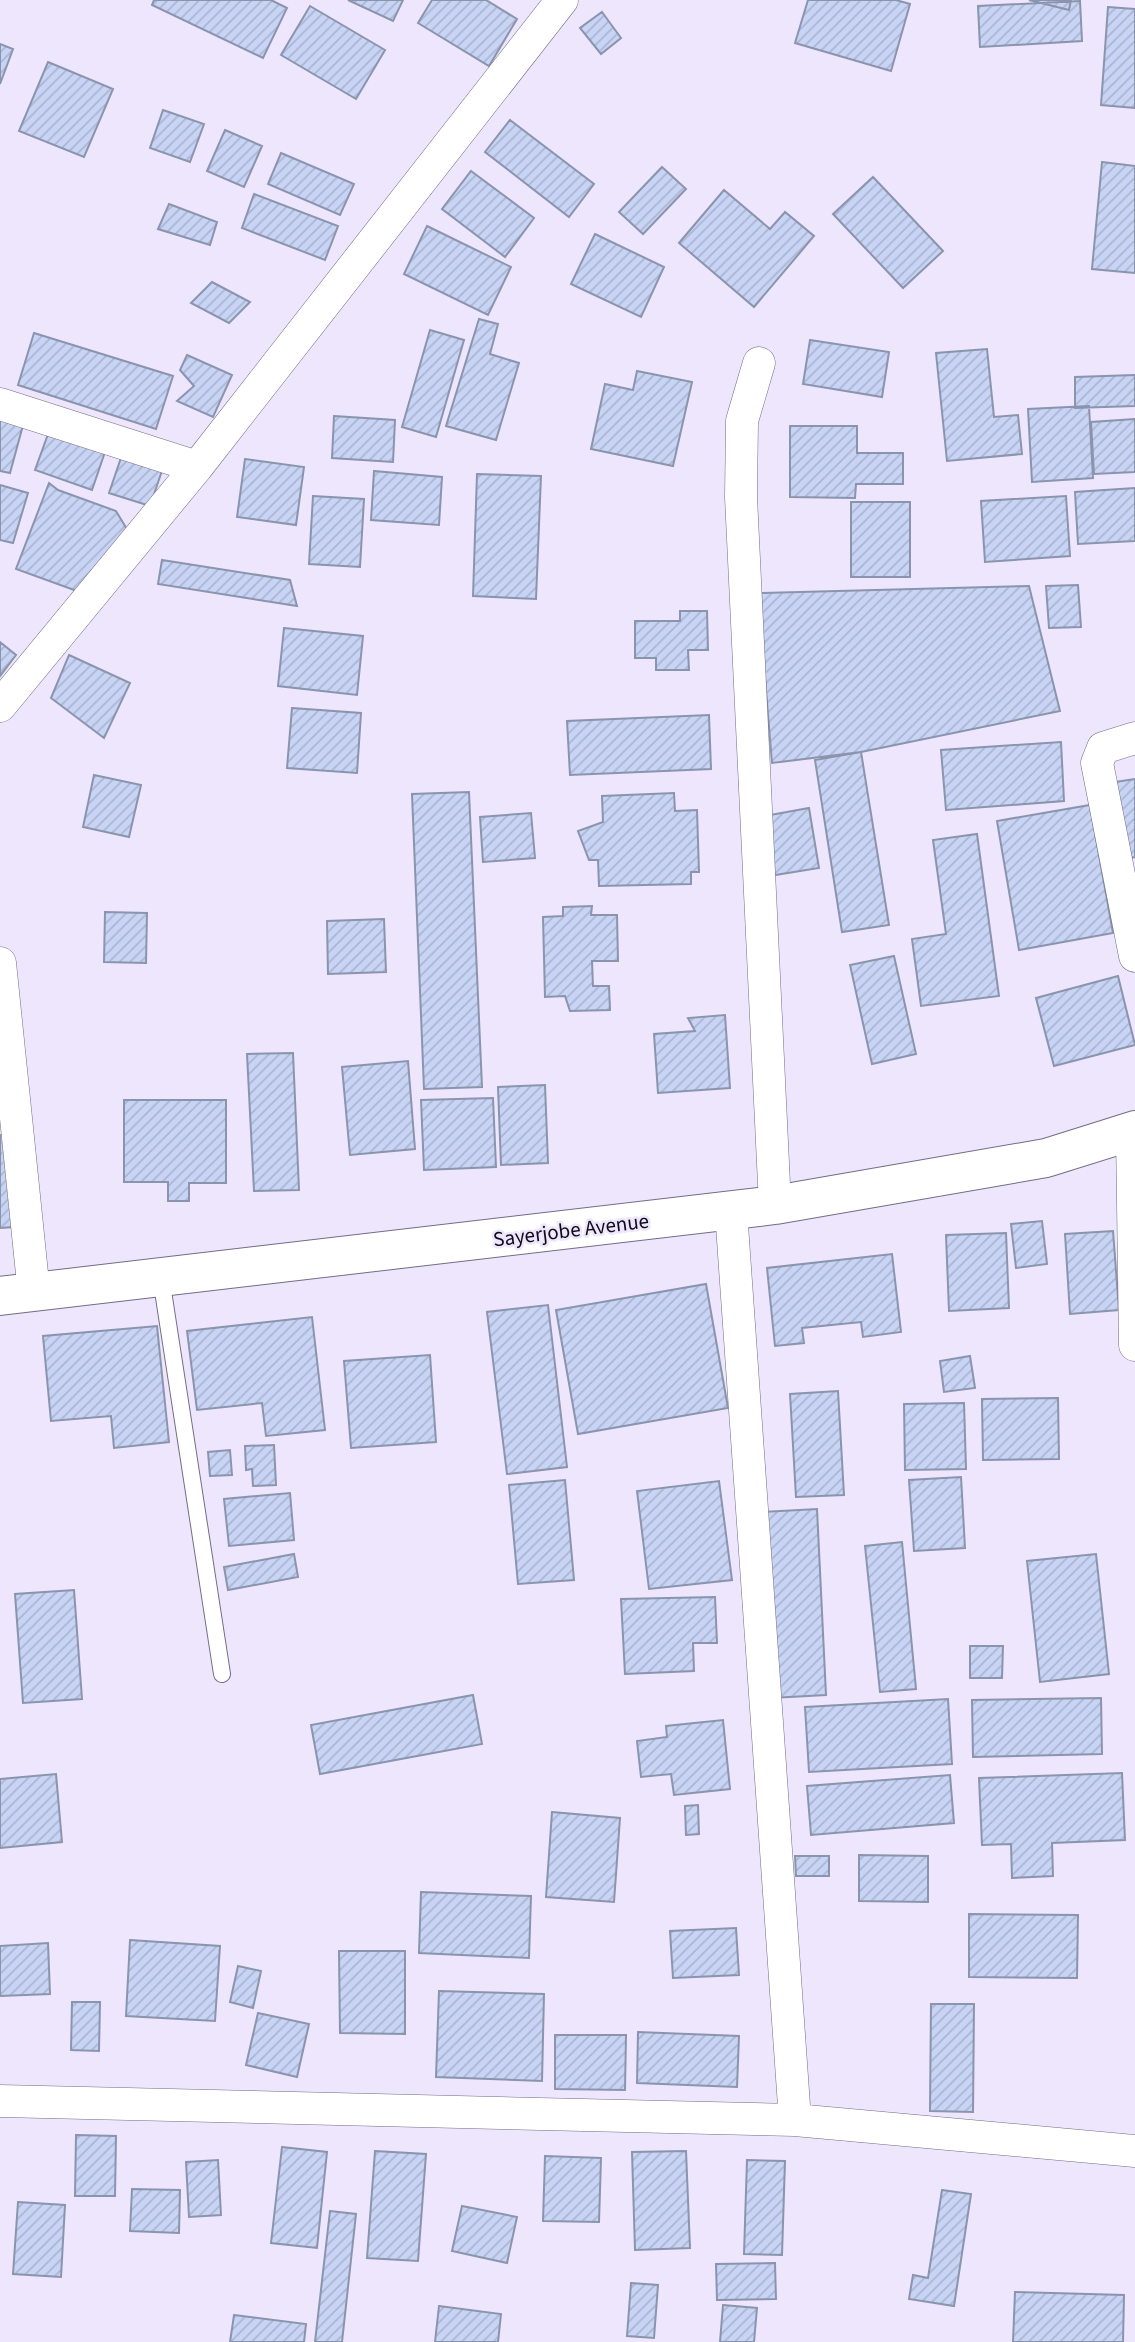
<svg xmlns="http://www.w3.org/2000/svg" width="1135" height="2342" font-family="'Source Sans 3',sans-serif">
<style>
.building{fill:url(#building-hatch);stroke:#8b94ad;stroke-width:2}
.lines{fill:none;stroke-linecap:round;stroke-linejoin:round}
.service-casing{stroke:#746c84;stroke-width:18}
.minor-casing{stroke:#746c84;stroke-width:33}
.primary-casing{stroke:#746c84;stroke-width:40}
.service{stroke:#fff;stroke-width:16}
.minor{stroke:#fff;stroke-width:32}
.primary{stroke:#fff;stroke-width:38}
.labels{text-anchor:middle;dominant-baseline:central;stroke-width:5;stroke-linejoin:round;paint-order:stroke}
.street-label{font-size:21px;fill:#100c15;stroke:#eee6fd}
</style>
<defs>
<pattern id="building-hatch" width="6" height="6" patternUnits="userSpaceOnUse" patternTransform="scale(1.75)"><rect width="6" height="6" fill="#c8d4f5"/><path d="M-1 1l2-2M0 6l6-6M5 7l2-2" fill="none" stroke="#abb5d1"/></pattern>
</defs>
<rect width="100%" height="100%" fill="#eee6fd"/>
<path class="building" d="M154,0H271L287,8L263,58L152,5Z
M348,0H403L393,21Z
M432,0H486L517,19L489,66L418,23Z
M808,0H896L910,4L891,71L795,43Z
M1029,0H1071L1069,10Z
M1080,1L1082,41L980,47L978,6Z
M310,6L385,50L356,99L281,55Z
M1108,7L1135,9V108L1101,105Z
M602,12L621,38L601,54L580,28Z
M0,44L13,49L0,84Z
M48,62L113,89L84,157L19,131Z
M163,110L204,124L190,162L150,148Z
M510,120L594,184L569,217L485,152Z
M225,130L262,146L244,187L207,171Z
M281,153L354,184L340,215L268,184Z
M1102,162L1135,166V273L1092,269Z
M662,167L686,189L643,234L619,212Z
M471,171L534,218L505,257L442,209Z
M873,177L943,251L903,288L833,214Z
M724,190L770,229L785,212L814,236L754,307L679,243Z
M254,194L338,226L325,260L242,228Z
M169,204L217,222L210,245L158,229Z
M427,226L511,267L488,315L404,274Z
M595,234L664,267L641,317L571,284Z
M212,282L250,302L229,323L191,303Z
M479,319L498,324L490,354L519,363L496,440L446,426Z
M430,330L464,340L436,437L402,427Z
M34,333L173,376L156,429L18,385Z
M810,340L889,352L882,397L803,384Z
M987,349L994,417L1018,415L1022,454L947,461L936,353Z
M187,355L232,375L213,417L177,401L194,386L180,370Z
M637,371L692,382L673,466L591,449L605,384L633,390Z
M1135,375V406L1075,408V377Z
M1089,406L1093,478L1032,482L1028,409Z
M0,411L25,418L10,473L0,471Z
M334,416L395,420L393,462L332,458Z
M1135,419V472L1094,474L1091,422Z
M51,426L107,446L92,490L35,470Z
M790,426H857V453H903V484H856L855,498L790,497Z
M124,449L165,462L150,506L109,493Z
M245,459L304,467L296,525L237,517Z
M374,471L442,477L439,525L371,520Z
M477,474L541,476L536,599L473,596Z
M49,483L58,490L116,511L128,531L77,591L16,569Z
M0,485L28,493L13,543L0,540Z
M1135,488V541L1078,544L1075,492Z
M313,496L364,499L360,567L309,564Z
M1066,496L1070,556L985,562L981,501Z
M851,502H910V577H851Z
M162,560L290,580L297,606L158,584Z
M1078,585L1081,627L1049,628L1046,586Z
M1029,586L1060,711L861,752L772,763L758,593Z
M680,611H707L708,650H688L689,670H656V658H635V621H680Z
M284,628L363,636L357,695L278,686Z
M0,642L16,655L0,676Z
M69,655L130,683L104,738L51,698Z
M292,708L361,713L357,773L287,768Z
M709,715L711,769L570,775L567,721Z
M1061,742L1064,801L946,810L941,750Z
M861,752L889,925L842,932L815,760Z
M94,775L141,785L129,837L83,827Z
M1135,779V857L1121,860L1108,783Z
M469,792L482,1087L424,1089L412,794Z
M674,793L675,811L697,810L699,872H691V884L599,886L598,860H589L578,831L603,822L602,796Z
M1090,805L1113,933L1019,950L997,821Z
M809,808L819,868L769,876L759,817Z
M531,813L535,858L483,862L480,817Z
M977,834L999,996L921,1006L912,939L946,934L933,840Z
M592,906L591,915H617L618,961H592L593,986H609L610,1010L570,1011L565,996L545,997L543,917L563,916V907Z
M105,912L147,913L146,963L104,962Z
M384,919L386,972L328,974L327,921Z
M894,956L916,1054L872,1064L850,965Z
M1118,976L1135,1045L1054,1066L1036,998Z
M725,1015L730,1088L658,1093L654,1034L695,1031L688,1018Z
M293,1053L299,1190L254,1191L247,1054Z
M408,1061L415,1149L350,1155L342,1067Z
M545,1085L548,1163L501,1165L498,1087Z
M493,1098L496,1167L424,1170L421,1100Z
M124,1100H226V1183H189V1201H168V1182H124Z
M0,1135H14V1227L0,1228Z
M1042,1221L1047,1264L1016,1268L1011,1224Z
M1113,1231L1119,1310L1070,1314L1065,1234Z
M1006,1233L1009,1308L949,1311L946,1235Z
M892,1254L901,1332L863,1337L861,1322L802,1328L804,1343L775,1346L767,1268Z
M706,1284L728,1408L578,1434L556,1310Z
M548,1305L567,1467L507,1474L487,1312Z
M312,1317L325,1430L266,1436L262,1403L197,1410L187,1331Z
M157,1326L169,1442L114,1448L111,1416L51,1421L43,1336Z
M430,1355L436,1442L351,1448L344,1361Z
M970,1356L975,1388L944,1392L940,1361Z
M838,1391L844,1495L796,1497L790,1394Z
M1058,1398L1059,1459L983,1460L982,1399Z
M964,1403L966,1469L905,1470L904,1404Z
M274,1445L276,1485L253,1486L252,1469L246,1470L245,1446Z
M230,1450L232,1475L210,1476L208,1452Z
M961,1477L965,1548L914,1551L909,1480Z
M565,1480L574,1580L518,1584L509,1485Z
M719,1481L732,1580L649,1589L637,1491Z
M290,1493L294,1540L229,1546L224,1499Z
M817,1509L826,1695L771,1698L762,1512Z
M902,1542L916,1689L880,1692L865,1546Z
M294,1554L298,1577L228,1590L224,1567Z
M1096,1554L1109,1674L1040,1682L1027,1561Z
M74,1590L82,1699L23,1703L15,1594Z
M715,1597L717,1643H693L694,1671L625,1674L621,1599Z
M970,1646H1003L1002,1678H970Z
M473,1695L482,1744L320,1774L311,1725Z
M1101,1698L1102,1754L973,1757L972,1700Z
M948,1699L952,1764L809,1772L805,1707Z
M723,1720L730,1789L674,1795L671,1774L641,1777L637,1741L667,1737L666,1726Z
M1122,1773L1125,1840L1052,1843L1053,1876L1012,1878L1011,1844L982,1845L979,1778Z
M56,1774L62,1842L0,1848V1779Z
M950,1775L954,1823L811,1835L807,1786Z
M698,1805L699,1834L686,1835L685,1806Z
M552,1812L620,1818L614,1902L546,1897Z
M859,1855L928,1856V1902L859,1901Z
M795,1856H829V1876H796Z
M421,1892L531,1896L529,1958L419,1953Z
M969,1914L1078,1915L1077,1978L969,1977Z
M736,1928L739,1975L673,1978L670,1931Z
M130,1940L220,1946L215,2021L126,2016Z
M48,1943L50,1994L0,1996V1946Z
M339,1951H405V2034L340,2033Z
M238,1966L261,1971L253,2008L230,2002Z
M439,1991L544,1994L542,2081L436,2077Z
M72,2002H100L99,2051L71,2050Z
M931,2004H974L973,2112L930,2111Z
M258,2013L309,2024L297,2077L246,2065Z
M638,2032L739,2036L737,2087L637,2083Z
M555,2035H626L625,2090L555,2089Z
M76,2135L116,2136L115,2196H75Z
M282,2147L327,2152L317,2248L271,2243Z
M375,2151L426,2154L418,2261L367,2258Z
M686,2151L690,2248L635,2250L632,2152Z
M545,2156L601,2158L599,2222L543,2221Z
M218,2160L221,2215L189,2217L186,2162Z
M747,2160L785,2161L782,2255L744,2254Z
M132,2189L180,2190L179,2233L130,2231Z
M942,2190L971,2194L954,2306L909,2299L913,2275L928,2278Z
M18,2202L65,2205L61,2277L13,2274Z
M462,2206L517,2217L507,2263L452,2251Z
M330,2211L356,2214L342,2342H315Z
M775,2263L776,2299L717,2300L716,2264Z
M631,2283L658,2285L654,2338L627,2336Z
M1015,2292L1124,2295L1123,2342H1013Z
M723,2305L757,2308L754,2342H720Z
M439,2306L501,2314L498,2342H435Z
M234,2315L306,2324L304,2342H230Z"/>
<g class="lines">
<g class="service-casing">
<path id="service" d="M161,1278L222,1674"/>
</g>
<g class="minor-casing">
<path id="minor" d="M759,363L742,421L741,497L775,1205
M0,404L197,467
M0,706L197,467L562,0
M1135,738L1103,748L1097,763L1135,956
M0,963L34,1293
M1132,1132L1135,1345
M731,1211L795,2120
M0,2101L795,2120L1135,2151"/>
</g>
<g class="primary-casing">
<path id="primary" d="M0,1296L775,1205L1046,1158L1135,1130"/>
</g>
<use href="#service" class="service"/>
<use href="#minor" class="minor"/>
<use href="#primary" class="primary"/>
</g>
<g class="labels">
<g class="street-label">
<text transform="translate(571 1230) rotate(-7)">Sayerjobe Avenue</text>
</g>
</g>
</svg>
